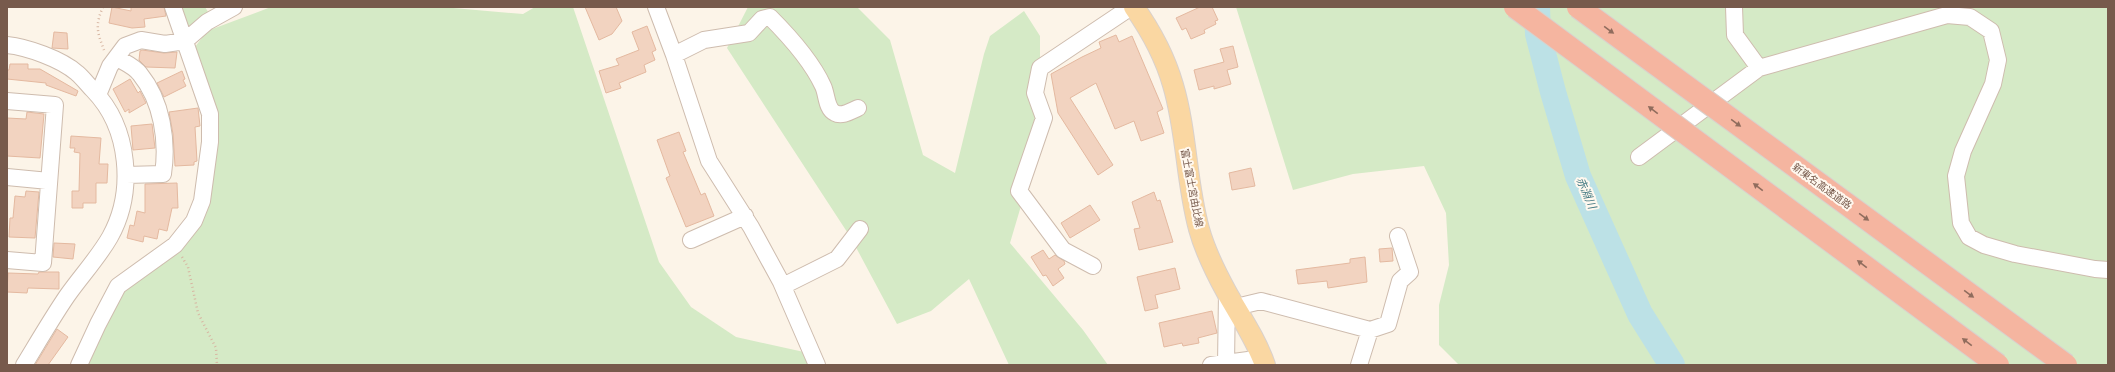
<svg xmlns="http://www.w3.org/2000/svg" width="2115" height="372" font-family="'Work Sans','Noto Sans JP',sans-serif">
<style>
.green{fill:#d5eac6}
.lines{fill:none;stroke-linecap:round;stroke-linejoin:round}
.river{stroke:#bce1e6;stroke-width:26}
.building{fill:#f2d3c0;stroke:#e4b9a0}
.minor-casing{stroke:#cebcae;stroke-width:18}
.major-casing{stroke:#d9d1cd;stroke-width:22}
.path{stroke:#d7b6a2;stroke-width:2.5;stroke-dasharray:1 3;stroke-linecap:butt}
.minor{stroke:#fff;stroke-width:16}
.major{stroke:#fad7a2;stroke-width:20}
.highway-bridge-casing{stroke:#d9d1cd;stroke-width:24;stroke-linecap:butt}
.highway-bridge{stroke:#f5b5a0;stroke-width:22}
.oneway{fill:#906c5d}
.labels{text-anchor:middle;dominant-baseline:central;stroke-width:4;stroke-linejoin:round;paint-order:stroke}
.street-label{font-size:10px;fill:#775a4c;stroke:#fff8ef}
.water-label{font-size:11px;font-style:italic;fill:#437983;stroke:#fff8ef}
</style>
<rect width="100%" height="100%" fill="#fcf4e8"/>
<path class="green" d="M179,7H205L210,15L189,29Z
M271,7H442L523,14L535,7H573L659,262L691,307L736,337L813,354L817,365H87L125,288L196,228L214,110L195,47L207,31Z
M748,7H857L890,40L923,155L955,173L984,54L990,36L1024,11L1040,36V68L1045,125L1010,243L1083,330L1108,365H1009L969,279L931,311L897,324L851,238L727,48Z
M1236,7H2108V365H1459L1439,345V305L1449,265L1446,213L1424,166L1353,174L1293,190Z"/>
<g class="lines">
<path class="river" d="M1537,7L1538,34L1553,92L1578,176L1640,314L1672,365"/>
</g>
<path class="building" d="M112,7L131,11V7H164L166,16L144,19L145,27L132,28L109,23Z
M585,7H616L622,21L612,34L599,40Z
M1200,7H1212L1218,20L1215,21L1216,24L1204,30L1205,33L1191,39L1186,28L1182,30L1176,18Z
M647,26L656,50L652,52L655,60L644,65L646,72L619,83L621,88L606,93L599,71L619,65L616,59L639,50L632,32Z
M54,32L67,33L68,49L52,48Z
M1116,35L1119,42L1132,36L1163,109L1157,112L1164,133L1141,141L1134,121L1115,129L1096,83L1070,98L1113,165L1098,175L1058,113L1051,74L1082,57L1101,48L1099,42Z
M1233,46L1238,67L1227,70L1231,84L1214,89V86L1199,90L1194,70L1224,62L1220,49Z
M142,50L164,53L177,52L175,68L146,67L139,60L140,51Z
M10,64H28V69H40L78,91L76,96L46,85V83L7,79V70H9Z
M182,71L185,79L183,80L186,86L164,97L157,83Z
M130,79L138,93L140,91L146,103L129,113V109L125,112L113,89Z
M198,108L200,126L195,127L197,161L194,162V165L175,166L173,134L169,112Z
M27,112L44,114L40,158L7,156V118L26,119Z
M152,124L155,148L133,150L131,126Z
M679,132L686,151L683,152L701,195L705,193L714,216L686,227L666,178L670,176L657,140Z
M71,136L101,138L99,164H108L107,183H96V203H83V208H72V191H79L80,153L74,152L75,148H70Z
M1251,168L1255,186L1232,190L1229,173Z
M177,183L178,208H172L167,231L159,229L157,239L144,236L143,242L127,238L130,225L134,226L137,211L145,213V184Z
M26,191L39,192L35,238L9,237L10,218H13L15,196L25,197Z
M1154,192L1157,201L1160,200L1173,242L1139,250L1134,229L1140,228L1132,202Z
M1090,205L1100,220L1070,238L1061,223Z
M54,243L75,244L73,259L53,257Z
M1392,248L1393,261L1380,262L1379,249Z
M1043,250L1049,259L1055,255L1064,261L1065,264L1058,269L1064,278L1053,286L1046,275L1043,276L1031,257Z
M1365,257L1367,282L1328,288L1327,281L1298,284L1296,270L1350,263V259Z
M1175,268L1180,289L1155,295L1158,308L1145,311L1137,277Z
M39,272H59V289L28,288L27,293L7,292L8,273L38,274Z
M1212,311L1217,333L1198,338L1199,343L1183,346L1182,343L1164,347L1159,323Z
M57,329L68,337L48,365H35Z"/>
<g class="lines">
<g class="minor-casing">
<path id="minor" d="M656,7L674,55L709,161L751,227L781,282L817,365
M1734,7L1735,35L1759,68L1947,15L1970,17L1991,31L1998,60L1993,84L1963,151L1956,176L1961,223L1969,237L1984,245L2015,254L2095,269L2108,270
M7,45C27,47 61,59 77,73C83,78 88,85 93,90C130,128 135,192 110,237C98,258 81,276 67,296C52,318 38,342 24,365
M674,55L704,40L749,33L762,19L770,17C789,36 812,62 823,86C827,94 826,109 835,113C842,117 851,111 858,108
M117,58C124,62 135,67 140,74C162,101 168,141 163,174L126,175
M98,95L110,66L125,46L141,40L165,44L185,41L207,22L234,7
M7,101L55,105L43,263L7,260
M1639,157L1759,68
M7,177L49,181
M691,240L745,216
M1093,266L1063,250L1019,191L1044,118L1035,93L1040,68L1131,7
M783,286L837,259L860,229
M1236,307L1261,301L1370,330L1388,324L1400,281L1410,272L1398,236
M79,365L98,324L118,286L175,245L194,221L202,201L210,142V114L173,7
M1211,365L1263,358
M1226,365L1227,292
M1359,365L1370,330"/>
</g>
<g class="major-casing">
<path id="major" d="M1134,7C1151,31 1165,57 1173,85C1187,132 1186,182 1199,229C1205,251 1216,273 1227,293C1240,316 1256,339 1265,365"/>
</g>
<path class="path" d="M103,7C95,25 97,32 104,50
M182,257L188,267L198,313L216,348L217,365"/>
<use href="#minor" class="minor"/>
<use href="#major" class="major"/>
<g class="highway-bridge-casing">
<path id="highway-bridge" d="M1515,7L1998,365
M1578,7L2066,365"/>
</g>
<use href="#highway-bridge" class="highway-bridge"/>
</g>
<defs><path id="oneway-solid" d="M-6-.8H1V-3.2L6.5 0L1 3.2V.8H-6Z"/></defs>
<g class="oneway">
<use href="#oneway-solid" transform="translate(1609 30) rotate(36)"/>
<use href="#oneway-solid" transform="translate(1653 110) rotate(-143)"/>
<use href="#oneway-solid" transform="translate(1736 123) rotate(36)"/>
<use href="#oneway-solid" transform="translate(1758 187) rotate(-143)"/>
<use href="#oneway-solid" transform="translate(1864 217) rotate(36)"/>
<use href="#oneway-solid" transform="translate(1862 264) rotate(-143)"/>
<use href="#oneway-solid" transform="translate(1969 294) rotate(36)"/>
<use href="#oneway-solid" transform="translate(1967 342) rotate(-143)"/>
</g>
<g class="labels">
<g class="street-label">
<text transform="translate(1822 186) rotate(36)">新東名高速道路</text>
<text transform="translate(1192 188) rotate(79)">富士富士宮由比線</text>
</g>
<g class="water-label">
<text transform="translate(1586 193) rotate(67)">赤淵川</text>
</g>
</g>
<rect width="2115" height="372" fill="none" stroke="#775a4c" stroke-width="16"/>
</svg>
